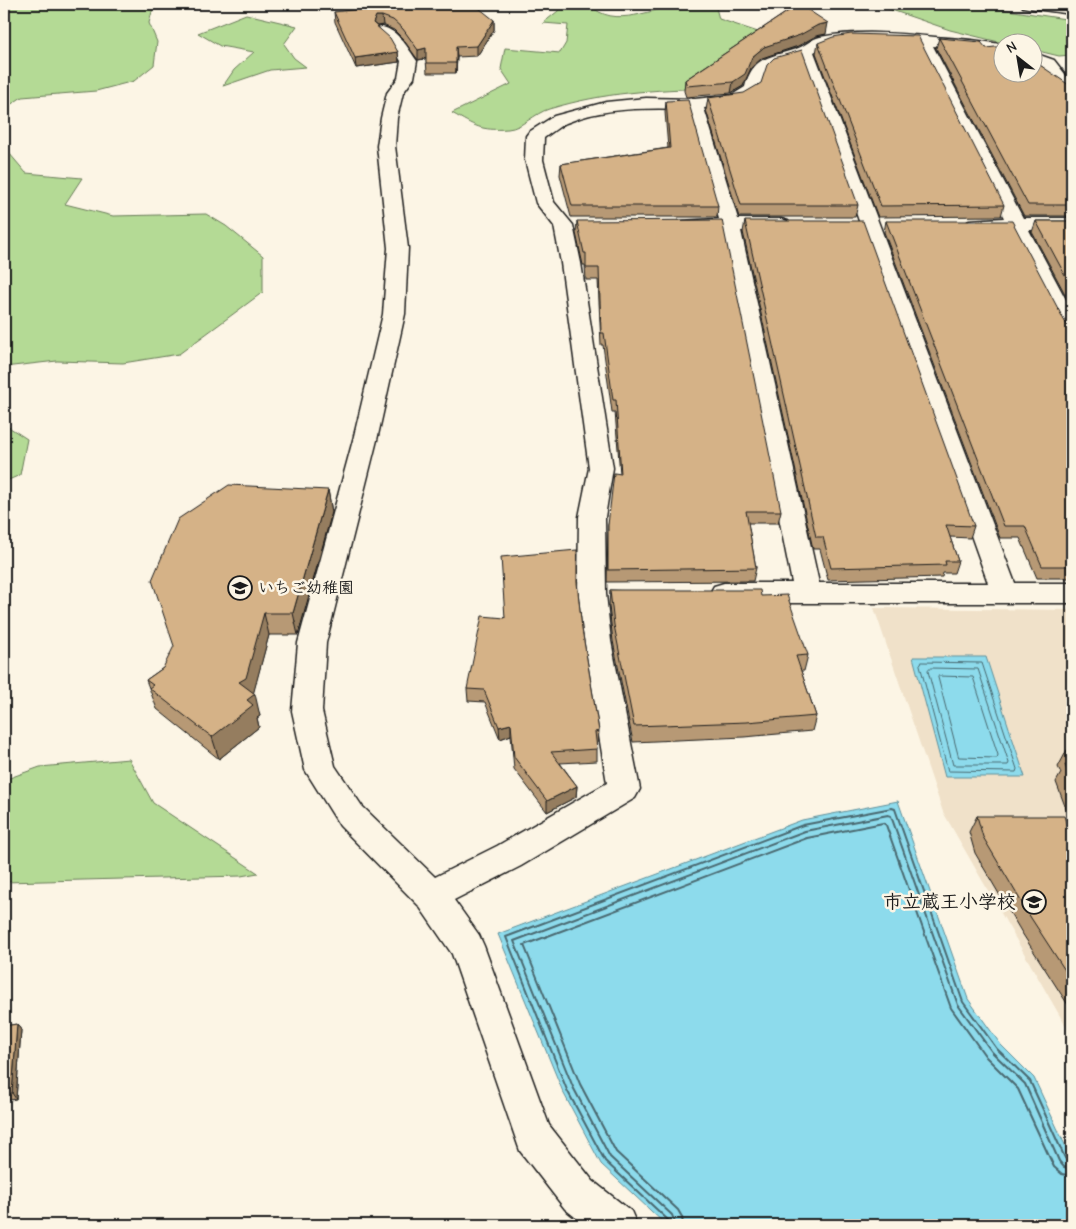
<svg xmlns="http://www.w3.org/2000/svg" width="1076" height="1229" font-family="'Comic Neue','Klee One',sans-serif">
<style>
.built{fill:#f0e1c9}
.green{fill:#b4da95;stroke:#687b58}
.water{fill:#8ddbec;stroke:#608f99}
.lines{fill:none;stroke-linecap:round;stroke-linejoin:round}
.shore-far1{stroke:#49686f;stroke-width:1}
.shore{stroke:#49686f;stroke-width:2}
.minor-casing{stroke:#1c1c1c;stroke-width:3}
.highway-casing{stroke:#1c1c1c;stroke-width:3}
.minor{fill:#fcf5e5;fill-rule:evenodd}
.highway{fill:#fcf5e5;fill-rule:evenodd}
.wall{fill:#b79974;stroke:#1c1c1c}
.shaded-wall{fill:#957d5e;stroke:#1c1c1c}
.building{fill:#d5b287;stroke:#1c1c1c}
.labels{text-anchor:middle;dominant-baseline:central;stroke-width:5;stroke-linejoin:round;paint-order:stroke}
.poi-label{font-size:16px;font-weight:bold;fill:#1c1c1c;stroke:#fcf5e5;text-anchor:start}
.near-poi-label{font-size:19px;font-weight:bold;fill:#1c1c1c;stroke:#fcf5e5;text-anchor:end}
</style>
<rect width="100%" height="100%" fill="#fcf5e5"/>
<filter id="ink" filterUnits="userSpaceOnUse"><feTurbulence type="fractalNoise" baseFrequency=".02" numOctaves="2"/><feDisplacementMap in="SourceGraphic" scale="10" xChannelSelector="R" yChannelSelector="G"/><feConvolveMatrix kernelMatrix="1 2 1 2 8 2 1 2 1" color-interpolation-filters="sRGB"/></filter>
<g filter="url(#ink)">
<path class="built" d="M874,608L1072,610V1037L943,812Z"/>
<path class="green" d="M4,4H154L149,23L157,42L154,65L134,81L96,91L22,97L4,109Z
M561,4H589C614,31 654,7 684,4C694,3 705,4 715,4L719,19L758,32L711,88C652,90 606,92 549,109C535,113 522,128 508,129C480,131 475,126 452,113L511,84L501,69L505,48L560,53L566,43L568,25L543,23L558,11Z
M874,4H969L1072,20V55L1059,56L1034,50V42L1003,43L950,30Z
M246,14L297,26L284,44L294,58L306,67L270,70L223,86L234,70L254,52L220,46L198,33Z
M4,136L9,153L26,173L82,178L65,204L113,216L206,214L226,226L263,256V292L179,354L123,363L57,361L4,367Z
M4,424L27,439L20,475L4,482Z
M129,759L153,803L258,873L241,876L4,882V780L40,767Z"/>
<path class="water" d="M913,657H986L1025,777H945Z
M898,801L968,999L1001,1045L1034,1078L1072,1160V1225H666L601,1164L563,1092L498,934L802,820Z"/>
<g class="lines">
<path class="shore-far1" d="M922,662L982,663L1017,769L1016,772L948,771L920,665Z
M931,668L978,669L1009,763L1008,765H953L928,671Z
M938,676L973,677L998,755L997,758L959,757Z"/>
<path class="shore" d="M669,1225L668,1220L605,1161L567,1090L506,937L803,825L892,808L895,809L963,1002L997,1049L1030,1081L1065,1158L1068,1162H1072
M676,1225L672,1215L610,1157L573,1087L514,941L805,831L888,815L891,816L958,1005L992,1052L1025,1084L1059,1161L1064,1167L1072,1169
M683,1225L682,1217L678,1210L616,1152L580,1084L524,945L807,838L883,823L886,825L951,1008L986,1057L1018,1089L1054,1167L1062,1174L1072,1176"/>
<g class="minor-casing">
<path id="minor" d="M382,27C398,30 408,48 417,61L414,78L403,93L397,118L395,146L408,248L405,314L377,440L326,643L322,711L335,766L362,806L435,877L497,846L607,783L583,641L578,594L579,517L589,468L561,263L554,226L536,203L525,160L526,136L529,132L554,116L606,102L646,98L695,99L732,95L745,87C753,56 769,58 796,49C805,46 811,39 820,37C858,30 897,33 935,37C958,39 981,40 1004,45V55L986,51L933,46L1023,218H1072V230H1029L1072,311V337L1064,336L1061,331L1010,230L969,228L966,224L969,220L1004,218L917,44C887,42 840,36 814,52L1015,583H1072V603H724L714,600L710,593L714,586L724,583H792L722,231L679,229L676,225L679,221L719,219L688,109C648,108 604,107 566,123C558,127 551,133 544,138L543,160L554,202L573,225L581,263L613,468L605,517L606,594L611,641L640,789L635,798L521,866L454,900L479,935L484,946L549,1125L593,1181L631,1211L637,1225H585L565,1209L520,1151L452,954L419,906L340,826L305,770L292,711L298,643L353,440L383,314L388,248L377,146L381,118L387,93L398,78L401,61L392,47L375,31L377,28ZM801,58L988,583H819L741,231L788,229L791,225L788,221L781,219H738L704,108L742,103L758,92L764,75L771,67Z
M1034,53L1054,60L1072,83V95L1063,93L1042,66L1034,63Z"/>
</g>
<g class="highway-casing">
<path id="highway" d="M1021,4L1072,6V14L1028,8L1023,7Z"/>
</g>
<use href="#minor" class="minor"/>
<use href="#highway" class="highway"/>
</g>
<path class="wall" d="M799,4L826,34L816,36L798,46L762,58L751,68L743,86L731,93L686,97L684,91L685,80Z
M394,8L494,20V30L477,56L457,57L456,73H427L426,59L418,60L403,39L394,30L383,25L377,26L398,52L399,62L356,68L335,22L334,12Z
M939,38L986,48L1072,87V216H1024L936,48Z
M818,43L1004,205L1001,216L878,217L816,53Z
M708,98L858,205L855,217H739L706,110Z
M666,101L718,206L717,217H571L560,175L561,164L668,148L665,112Z
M577,221L781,511L778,523H748L756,568L753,581L607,582L608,525L620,474L615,412H612L603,345H601L598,280H586L585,265H583L576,233Z
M745,221L974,526L970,538L950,537L958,561L954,573H943L942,577L828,580L820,549H813L743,232Z
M886,221L1064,320L1068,326L1072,327V578H1037L1020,538H1000L884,232Z
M1036,221H1072V307L1032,232Z
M328,490L332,512L298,635H269L253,693L260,716L257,718L259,727L219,759L157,709L146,680L163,668Z
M577,582L582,629L599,731L598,743H596L597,749V761L560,763L577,786L576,797L547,812L514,769L511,735L500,739L485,702L468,701L467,689L504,618Z
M610,590L761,596L808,655L804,671H801L816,716L812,731L744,737L633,742L613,641L609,606Z
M1067,750H1072V822H1071L1056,782L1061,773L1058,767Z
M977,816L1072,841V1008H1070L1022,933L975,853L969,832Z
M17,1024L21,1030L16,1099L4,1101V1026Z"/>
<path class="shaded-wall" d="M376,16H382L383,25L377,26L373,23Z
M494,20V30L477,56V46Z
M828,23L826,34L816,36L798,46L762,58L751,68L743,86L731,93L733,82L752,57L764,47L818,25Z
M456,47L457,57L456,73Z
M426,48L427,58L418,60V50Z
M398,52L399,62L356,68L355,58Z
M328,490L332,512L298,635L293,613Z
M264,613L269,635L253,695L255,694L260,716L257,718L259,727L219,759L212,737L239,682Z
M511,724V735L500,739L499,727Z
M577,786L576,797L547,812V801Z
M17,1024L21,1030L16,1099L12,1093Z"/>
<path class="building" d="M418,4H474L494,20L477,46L456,47V63H426V48L418,50L403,29L393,20L382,16H376L373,23L390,38L398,52L355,58L334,12L391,5L394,8Z
M799,4L828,23L818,25L800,35L764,47L752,57L745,74L733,82L687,86L685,80Z
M851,34L918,36L1004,205L881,206L818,43L833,37Z
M939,38L981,42L986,48L1004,46V72H1034V61L1072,87V205H1028Z
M802,50L858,205H741L708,98L744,93L761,83L767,65L774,58Z
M688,100L718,206H572L561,164L670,148L666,101Z
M722,220L781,511H746L756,568L608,570V525L614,473L621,474L616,400H613L604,333H601L599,268H586V253H584L577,221Z
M745,221H863L974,526L946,525L958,561H945L946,565L831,568L823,537H816Z
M886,221H1012L1064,320L1068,326L1072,327V566H1042L1025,526H1004Z
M1036,221H1072V288Z
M229,485L328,490L293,613H264L246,678L239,682L255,694L247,700L253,705L212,737L149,688L153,685L146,680L163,668L174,646L152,580L178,519Z
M577,550V582L582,629L599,731L595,732L597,749L551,752L577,786L547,801L514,757L511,724L499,727L484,690L467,689L482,616L505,618L501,557Z
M610,590H760L761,596L787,595L808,655L796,656L816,716L747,722L634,726L614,625Z
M1067,750H1072V764Z
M1065,765L1072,766V785Z
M977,816H1064L1072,841V981L1031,918L983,837Z
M17,1024L12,1093L4,1095V1026Z"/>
</g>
<defs>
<g id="school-ring" transform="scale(1.25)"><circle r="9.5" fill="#fcf5e5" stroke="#1c1c1c" stroke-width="1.5"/><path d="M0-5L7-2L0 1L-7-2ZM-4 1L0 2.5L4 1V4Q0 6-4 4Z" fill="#1c1c1c"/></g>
</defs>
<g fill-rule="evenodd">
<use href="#school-ring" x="240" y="588"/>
<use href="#school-ring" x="1034" y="902"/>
</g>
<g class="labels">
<g class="poi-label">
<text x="258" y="588">いちご幼稚園</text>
</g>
<g class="near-poi-label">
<text x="1016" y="902">市立蔵王小学校</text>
</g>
</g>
<rect width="1076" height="1229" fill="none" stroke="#fcf5e5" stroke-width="20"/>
<rect x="10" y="10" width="1056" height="1209" fill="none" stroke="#1c1c1c" stroke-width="2" filter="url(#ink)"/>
<g transform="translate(1018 58) rotate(329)"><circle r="24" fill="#fcf5e5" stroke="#a29e95"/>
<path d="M0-4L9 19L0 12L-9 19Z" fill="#1c1c1c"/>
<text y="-8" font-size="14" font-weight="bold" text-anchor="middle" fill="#1c1c1c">N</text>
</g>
</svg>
